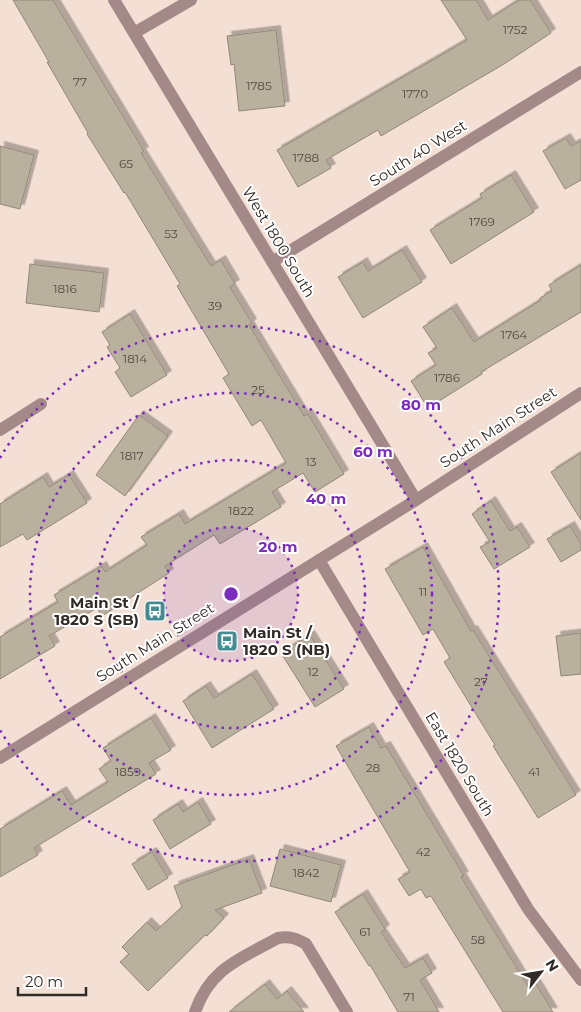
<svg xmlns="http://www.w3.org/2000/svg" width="581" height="1012" font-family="Montserrat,sans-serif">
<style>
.building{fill:#bab09e;stroke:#918877;filter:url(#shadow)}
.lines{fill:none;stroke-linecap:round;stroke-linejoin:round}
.minor{stroke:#a38987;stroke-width:12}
.ring{fill:none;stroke:#7b2cbf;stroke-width:2.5;stroke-dasharray:2.5 5}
.labels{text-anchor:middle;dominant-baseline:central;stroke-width:4;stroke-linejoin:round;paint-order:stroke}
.number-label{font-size:12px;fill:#544c44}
.street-label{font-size:15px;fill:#322a26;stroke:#fff}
.poi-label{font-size:15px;font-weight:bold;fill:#322a26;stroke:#fff;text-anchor:end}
.centre{fill:#7b2cbf;stroke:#fff;stroke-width:2.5}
.ring-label{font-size:15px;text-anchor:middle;font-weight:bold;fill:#7b2cbf;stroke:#fff;stroke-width:4;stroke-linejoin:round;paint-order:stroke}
</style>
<defs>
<filter id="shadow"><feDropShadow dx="4.5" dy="-4.5" stdDeviation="0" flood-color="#0004"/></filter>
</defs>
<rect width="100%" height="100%" fill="#f3dfd3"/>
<path class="building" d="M13,0H53L144,151L141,153L211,266L221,260L235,284L230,287L252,323L249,325L304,416L308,414L344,474L315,492L303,473L272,492L281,507L220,544L214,535L165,566L169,573L102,616L97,608L49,636L55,646L0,679V637L58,602L54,595L102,566L105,572L147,545L141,537L179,514L185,524L286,463L261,420L252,426L223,378L229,374L177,286L180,284L125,192L124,193L87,134L88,133L47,62H49Z
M441,0H476L488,20L519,0H530L551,33L504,64L381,136L378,130L326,160L331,168L298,187L277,150L467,40Z
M276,30L285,106L239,111L234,64L231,65L227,36Z
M566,138L571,146L581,141V180L565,189L543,151Z
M0,146L34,155L20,209L0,204Z
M511,175L534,212L451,264L430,230L482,198L480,194Z
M402,250L422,282L363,318L338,277L363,262L368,271Z
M30,264L104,273L99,312L26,303Z
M581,265V312L481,372L482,374L428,408L411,381L436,365L428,353L437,348L423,327L452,308L474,342L541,300L540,298L552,291L549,285Z
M130,314L167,375L131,397L115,372L120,368L107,347L110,345L102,332Z
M139,415L168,436L125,496L96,475Z
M581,453V520L551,472Z
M69,475L87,503L27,540L23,534L0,547V504L43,477L49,487Z
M491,501L510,531L517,527L530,547L494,569L480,547L490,542L472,514Z
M570,526L581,544V550L561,562L547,539Z
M423,547L471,631L473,630L576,795L538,818L493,746L495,745L444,662L450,658L433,629L423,635L385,569Z
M581,633V674L561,676L556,636Z
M310,635L344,689L315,707L281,653Z
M252,674L274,709L212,748L183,701L206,686L214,698Z
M151,718L171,750L149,763L156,774L34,848L38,855L0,877V829L62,791L71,805L108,782L99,769L111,761L103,748Z
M369,727L381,748L386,746L464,876L461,877L529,988L536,984L553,1012H503L431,896L426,898L421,889L409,896L398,879L410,872L336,746Z
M198,802L211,824L170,849L153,820L178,804L183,812Z
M280,849L341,865L331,902L270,886Z
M152,852L168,878L148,890L132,864Z
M249,859L262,893L215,910L224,918L207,936L205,935L148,991L120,962L129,954L122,947L147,922L156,931L182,907L174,886Z
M363,894L385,929L381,932L405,968L423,958L432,973L420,980L439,1012H398L370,965L369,966L335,912Z
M265,984L277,999L287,991L304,1012H229Z"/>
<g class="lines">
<path class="minor" d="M114,0L416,500
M134,33L191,0
M272,262L581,72
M0,430L41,404
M319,560L528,909L581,980
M0,758L416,500L581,393
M195,1012C210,968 240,959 278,938C289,936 296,938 306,944L347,1012"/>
</g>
<circle cx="231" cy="594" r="67" fill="#7b2cbf" fill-opacity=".12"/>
<g class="ring">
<circle cx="231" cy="594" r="67"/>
<circle cx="231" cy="594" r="134"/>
<circle cx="231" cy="594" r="201"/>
<path d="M0 458A268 268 0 1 1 0 730"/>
</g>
<defs>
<g id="bus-square" transform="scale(1.125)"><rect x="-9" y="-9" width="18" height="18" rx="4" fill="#448b92" stroke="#fff"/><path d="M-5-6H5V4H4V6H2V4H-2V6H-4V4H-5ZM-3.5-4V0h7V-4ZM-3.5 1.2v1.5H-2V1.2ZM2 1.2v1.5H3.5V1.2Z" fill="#fff"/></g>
</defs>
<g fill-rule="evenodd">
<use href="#bus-square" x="155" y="611"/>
<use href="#bus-square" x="227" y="641"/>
</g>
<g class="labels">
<g class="number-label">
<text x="515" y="29">1752</text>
<text x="80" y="81">77</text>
<text x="259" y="85">1785</text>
<text x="415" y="93">1770</text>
<text x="306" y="157">1788</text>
<text x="126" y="163">65</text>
<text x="482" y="221">1769</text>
<text x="171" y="233">53</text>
<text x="65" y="288">1816</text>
<text x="215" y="305">39</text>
<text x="514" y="334">1764</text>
<text x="135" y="358">1814</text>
<text x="447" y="377">1786</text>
<text x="258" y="389">25</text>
<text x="132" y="455">1817</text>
<text x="311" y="461">13</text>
<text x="241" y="510">1822</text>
<text x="423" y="591">11</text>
<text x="313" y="671">12</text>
<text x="481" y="681">27</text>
<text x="373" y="767">28</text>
<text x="128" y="771">1859</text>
<text x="534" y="771">41</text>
<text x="423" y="851">42</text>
<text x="306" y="872">1842</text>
<text x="365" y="931">61</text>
<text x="478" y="939">58</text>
<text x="409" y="996">71</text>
</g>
<g class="street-label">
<text transform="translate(418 153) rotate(-32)">South 40 West</text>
<text transform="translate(279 242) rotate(59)">West 1800 South</text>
<text transform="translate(498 427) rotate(-33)">South Main Street</text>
<text transform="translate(155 642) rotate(-32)">South Main Street</text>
<text transform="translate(460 764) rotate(59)">East 1820 South</text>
</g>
<g class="poi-label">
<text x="139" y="602">Main St /<tspan x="139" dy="17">1820 S (SB)</tspan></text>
<text x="243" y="632" text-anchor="start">Main St /<tspan x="243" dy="17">1820 S (NB)</tspan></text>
</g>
</g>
<circle cx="231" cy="594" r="8" class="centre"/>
<g class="ring-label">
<text x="421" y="410">80 m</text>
<text x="373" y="457">60 m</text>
<text x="326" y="504">40 m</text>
<text x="278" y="552">20 m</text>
</g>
<g transform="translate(541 972) rotate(59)" stroke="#ffffff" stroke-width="4" paint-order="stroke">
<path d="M0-4L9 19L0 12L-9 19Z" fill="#322a26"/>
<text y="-8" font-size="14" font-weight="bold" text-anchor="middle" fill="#322a26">N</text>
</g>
<path d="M18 987v8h68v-8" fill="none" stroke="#322a26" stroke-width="2.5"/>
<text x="25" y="987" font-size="15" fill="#322a26" stroke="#ffffff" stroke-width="4" paint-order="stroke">20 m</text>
</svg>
